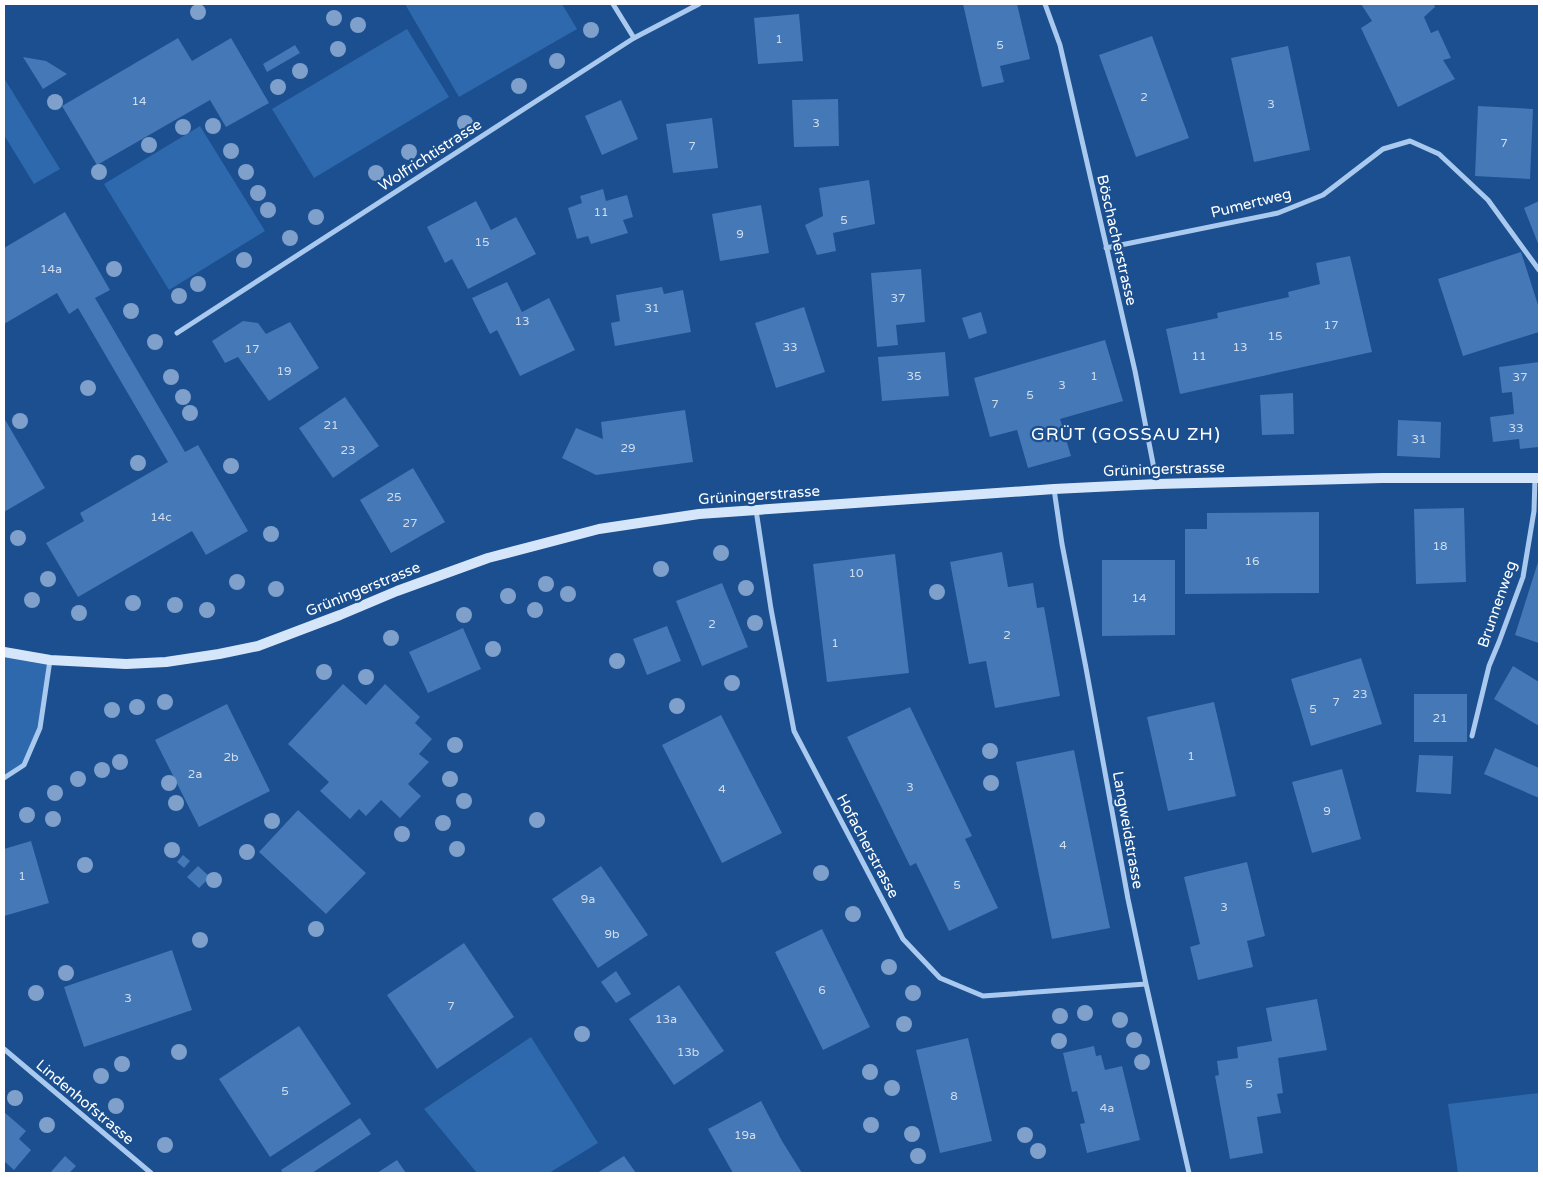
<svg xmlns="http://www.w3.org/2000/svg" width="1543" height="1177" font-family="'Varela Round',sans-serif">
<style>
.green{fill:#2e69ad}
.building{fill:#4478b7}
.lines{fill:none;stroke-linecap:round;stroke-linejoin:round}
.minor{stroke:#a9c9ee;stroke-width:5}
.secondary{stroke:#d6e6fa;stroke-width:10}
.tree{fill:#7ea0ca}
.labels{text-anchor:middle;dominant-baseline:central;stroke-width:4.5;stroke-linejoin:round;paint-order:stroke}
.number-label{font-size:12px;fill:#d0dded}
.street-label{font-size:15px;fill:#fff;stroke:#1b4f8f}
.quarter-label{font-size:18px;letter-spacing:1px;fill:#fff;stroke:#1b4f8f}
</style>
<rect width="100%" height="100%" fill="#1b4f8f"/>
<path class="green" d="M405,4H562L577,29L459,97Z
M407,29L449,97L314,178L272,109Z
M4,78L60,169L34,184L4,135Z
M200,126L265,231L169,290L104,184Z
M4,652L50,660L40,728L24,765L4,778Z
M531,1037L598,1143L549,1173H477L424,1109Z
M1539,1093V1173H1458L1448,1104Z"/>
<path class="building" d="M963,4H1017L1030,59L1000,66L1004,82L982,87Z
M1361,4H1434L1435,7L1424,17L1431,33L1438,30L1451,58L1443,60L1455,79L1398,107L1361,28L1372,21Z
M799,14L803,61L758,64L754,18Z
M1152,36L1189,138L1136,157L1099,55Z
M178,38L192,61L231,38L269,103L226,127L210,100L97,165L62,106Z
M295,45L300,53L267,72L263,64Z
M1288,46L1310,150L1254,162L1231,58Z
M23,57L46,61L67,74L43,89Z
M838,99L839,146L794,147L792,100Z
M621,100L638,139L602,155L585,116Z
M1478,106L1533,109L1530,179L1475,176Z
M712,118L718,168L673,173L666,124Z
M869,180L875,224L833,233L836,251L817,255L805,225L823,216L819,188Z
M603,189L606,201L627,195L633,217L623,220L628,233L591,244L588,236L577,239L568,208L582,203L580,196Z
M476,201L491,230L516,217L536,254L468,289L452,259L445,263L427,227Z
M1539,201V246L1524,208Z
M761,205L769,253L720,261L712,214Z
M65,212L110,290L95,298L185,452L198,445L248,531L206,555L192,531L78,597L46,543L84,521L80,513L168,462L78,308L69,314L57,293L4,324V248Z
M1521,252L1539,308V332L1463,356L1438,279Z
M1350,256L1372,352L1180,394L1166,329L1218,318L1217,313L1289,297L1288,292L1320,284L1316,263Z
M921,269L925,322L896,325L898,345L877,347L871,273Z
M507,282L522,312L549,298L575,350L520,376L497,330L490,334L472,298Z
M662,287L664,294L683,290L691,332L615,346L611,323L620,321L616,295Z
M804,307L825,372L776,388L755,323Z
M981,312L987,333L969,339L962,318Z
M243,321L258,323L266,334L290,322L319,368L269,401L238,357L225,363L212,341Z
M1105,340L1123,401L1060,419L1071,456L1028,468L1017,430L990,437L974,378Z
M945,352L949,396L882,401L878,357Z
M1539,362V447L1520,449L1519,439L1493,442L1490,417L1514,414L1512,392L1502,393L1499,367Z
M1293,393L1294,434L1262,435L1260,395Z
M345,397L379,446L333,478L299,428Z
M685,410L693,462L596,475L562,458L576,428L603,439L601,422Z
M4,418L45,488L4,512Z
M1398,420L1441,422L1440,458L1397,456Z
M413,468L445,522L391,553L360,500Z
M1464,508L1466,582L1416,584L1414,509Z
M1319,512V593L1185,594V529H1207V513Z
M1002,552L1008,587L1033,583L1037,608L1044,607L1060,696L995,708L986,661L969,664L950,562Z
M895,554L909,673L827,682L813,564Z
M1539,559V643L1515,635Z
M1102,560H1175V635L1102,636Z
M722,583L748,647L702,666L676,601Z
M667,626L681,661L647,675L633,639Z
M463,628L481,669L428,693L409,652Z
M1361,658L1382,724L1311,746L1291,679Z
M1513,666L1539,682V726L1494,699Z
M343,684L366,705L385,684L420,717L415,723L432,739L419,754L429,762L408,784L421,796L400,818L381,800L366,816L359,809L350,819L320,791L329,782L288,744Z
M1414,694H1467V742H1414Z
M1214,702L1236,796L1168,811L1147,717Z
M227,704L270,791L199,827L155,740Z
M910,707L972,836L965,839L998,908L949,931L916,863L910,866L847,737Z
M721,715L782,833L722,863L662,745Z
M1495,748L1539,768V798L1484,774Z
M1074,750L1110,928L1052,939L1016,762Z
M1419,755L1453,756L1451,794L1416,792Z
M1342,769L1361,839L1312,853L1292,782Z
M298,810L366,873L326,914L259,852Z
M31,841L49,903L4,916V849Z
M183,855L190,861L184,868L177,862Z
M1247,862L1265,936L1247,941L1253,967L1198,980L1190,947L1200,944L1184,877Z
M198,866L210,877L199,888L187,877Z
M601,866L648,935L598,968L552,899Z
M822,929L870,1027L823,1050L775,952Z
M464,943L514,1017L437,1069L387,995Z
M172,950L192,1010L84,1047L64,987Z
M616,971L631,994L616,1003L601,982Z
M679,985L724,1051L674,1085L629,1019Z
M1317,999L1327,1050L1278,1058L1283,1093L1277,1094L1281,1113L1257,1117L1263,1153L1230,1159L1215,1076L1219,1075L1217,1061L1238,1058L1237,1047L1272,1041L1266,1008Z
M299,1026L351,1104L270,1157L219,1079Z
M968,1038L992,1141L940,1153L916,1050Z
M1094,1046L1096,1056L1101,1055L1105,1070L1122,1066L1140,1140L1087,1153L1080,1124L1085,1123L1077,1091L1072,1092L1063,1053Z
M761,1101L782,1141L802,1173H733L708,1129Z
M4,1112L26,1131L19,1139L31,1150L14,1170L4,1161Z
M360,1118L371,1134L312,1173H283L281,1170Z
M65,1156L76,1166L69,1173H50Z
M624,1156L636,1173H597Z
M397,1160L406,1173H377Z"/>
<g class="lines">
<path class="minor" d="M613,4L634,38
M1045,4L1060,45L1135,371L1157,484
M1106,248L1278,213L1323,195L1383,149L1410,141L1439,154L1488,200L1539,270
M177,333L634,38L699,4
M1054,489L1062,544L1086,668L1128,899L1146,984L1189,1173
M756,510L771,609L794,731L903,939L940,978L983,996L1146,984
M1472,736L1489,666L1499,642L1523,577L1534,511L1535,478
M4,778L24,765L40,728L50,660
M4,1049L151,1173"/>
<path class="secondary" d="M4,652L50,660L126,664L166,662L219,654L258,646L340,615L397,591L488,558L599,529L699,514L1054,489L1157,484L1382,478H1539"/>
</g>
<g class="tree">
<circle cx="198" cy="12" r="8"/>
<circle cx="334" cy="18" r="8"/>
<circle cx="358" cy="25" r="8"/>
<circle cx="591" cy="30" r="8"/>
<circle cx="338" cy="49" r="8"/>
<circle cx="557" cy="61" r="8"/>
<circle cx="300" cy="71" r="8"/>
<circle cx="519" cy="86" r="8"/>
<circle cx="278" cy="87" r="8"/>
<circle cx="55" cy="102" r="8"/>
<circle cx="465" cy="123" r="8"/>
<circle cx="213" cy="126" r="8"/>
<circle cx="183" cy="127" r="8"/>
<circle cx="149" cy="145" r="8"/>
<circle cx="231" cy="151" r="8"/>
<circle cx="409" cy="152" r="8"/>
<circle cx="99" cy="172" r="8"/>
<circle cx="246" cy="172" r="8"/>
<circle cx="376" cy="173" r="8"/>
<circle cx="258" cy="193" r="8"/>
<circle cx="268" cy="210" r="8"/>
<circle cx="316" cy="217" r="8"/>
<circle cx="290" cy="238" r="8"/>
<circle cx="244" cy="260" r="8"/>
<circle cx="114" cy="269" r="8"/>
<circle cx="198" cy="284" r="8"/>
<circle cx="179" cy="296" r="8"/>
<circle cx="131" cy="311" r="8"/>
<circle cx="155" cy="342" r="8"/>
<circle cx="171" cy="377" r="8"/>
<circle cx="88" cy="388" r="8"/>
<circle cx="183" cy="397" r="8"/>
<circle cx="190" cy="413" r="8"/>
<circle cx="20" cy="421" r="8"/>
<circle cx="138" cy="463" r="8"/>
<circle cx="231" cy="466" r="8"/>
<circle cx="271" cy="534" r="8"/>
<circle cx="18" cy="538" r="8"/>
<circle cx="721" cy="553" r="8"/>
<circle cx="661" cy="569" r="8"/>
<circle cx="48" cy="579" r="8"/>
<circle cx="237" cy="582" r="8"/>
<circle cx="546" cy="584" r="8"/>
<circle cx="746" cy="588" r="8"/>
<circle cx="276" cy="589" r="8"/>
<circle cx="937" cy="592" r="8"/>
<circle cx="568" cy="594" r="8"/>
<circle cx="508" cy="596" r="8"/>
<circle cx="32" cy="600" r="8"/>
<circle cx="133" cy="603" r="8"/>
<circle cx="175" cy="605" r="8"/>
<circle cx="207" cy="610" r="8"/>
<circle cx="535" cy="610" r="8"/>
<circle cx="79" cy="613" r="8"/>
<circle cx="464" cy="615" r="8"/>
<circle cx="755" cy="623" r="8"/>
<circle cx="391" cy="638" r="8"/>
<circle cx="493" cy="649" r="8"/>
<circle cx="617" cy="661" r="8"/>
<circle cx="324" cy="672" r="8"/>
<circle cx="366" cy="677" r="8"/>
<circle cx="732" cy="683" r="8"/>
<circle cx="165" cy="702" r="8"/>
<circle cx="677" cy="706" r="8"/>
<circle cx="137" cy="707" r="8"/>
<circle cx="112" cy="710" r="8"/>
<circle cx="455" cy="745" r="8"/>
<circle cx="990" cy="751" r="8"/>
<circle cx="120" cy="762" r="8"/>
<circle cx="102" cy="770" r="8"/>
<circle cx="78" cy="779" r="8"/>
<circle cx="450" cy="779" r="8"/>
<circle cx="169" cy="783" r="8"/>
<circle cx="991" cy="783" r="8"/>
<circle cx="55" cy="793" r="8"/>
<circle cx="464" cy="801" r="8"/>
<circle cx="176" cy="803" r="8"/>
<circle cx="27" cy="815" r="8"/>
<circle cx="53" cy="819" r="8"/>
<circle cx="537" cy="820" r="8"/>
<circle cx="272" cy="821" r="8"/>
<circle cx="443" cy="823" r="8"/>
<circle cx="402" cy="834" r="8"/>
<circle cx="457" cy="849" r="8"/>
<circle cx="172" cy="850" r="8"/>
<circle cx="247" cy="852" r="8"/>
<circle cx="85" cy="865" r="8"/>
<circle cx="821" cy="873" r="8"/>
<circle cx="214" cy="880" r="8"/>
<circle cx="853" cy="914" r="8"/>
<circle cx="316" cy="929" r="8"/>
<circle cx="200" cy="940" r="8"/>
<circle cx="889" cy="967" r="8"/>
<circle cx="66" cy="973" r="8"/>
<circle cx="36" cy="993" r="8"/>
<circle cx="913" cy="993" r="8"/>
<circle cx="1085" cy="1013" r="8"/>
<circle cx="1060" cy="1016" r="8"/>
<circle cx="1120" cy="1020" r="8"/>
<circle cx="904" cy="1024" r="8"/>
<circle cx="582" cy="1034" r="8"/>
<circle cx="1134" cy="1040" r="8"/>
<circle cx="1059" cy="1041" r="8"/>
<circle cx="179" cy="1052" r="8"/>
<circle cx="1142" cy="1062" r="8"/>
<circle cx="122" cy="1064" r="8"/>
<circle cx="870" cy="1072" r="8"/>
<circle cx="101" cy="1076" r="8"/>
<circle cx="892" cy="1088" r="8"/>
<circle cx="15" cy="1098" r="8"/>
<circle cx="116" cy="1106" r="8"/>
<circle cx="47" cy="1125" r="8"/>
<circle cx="871" cy="1125" r="8"/>
<circle cx="912" cy="1134" r="8"/>
<circle cx="1025" cy="1135" r="8"/>
<circle cx="165" cy="1145" r="8"/>
<circle cx="1038" cy="1151" r="8"/>
<circle cx="918" cy="1156" r="8"/>
</g>
<g class="labels">
<g class="number-label">
<text x="779" y="39">1</text>
<text x="1000" y="45">5</text>
<text x="1144" y="97">2</text>
<text x="139" y="101">14</text>
<text x="1271" y="104">3</text>
<text x="816" y="123">3</text>
<text x="1504" y="143">7</text>
<text x="692" y="146">7</text>
<text x="601" y="212">11</text>
<text x="844" y="220">5</text>
<text x="740" y="234">9</text>
<text x="482" y="242">15</text>
<text x="51" y="269">14a</text>
<text x="898" y="298">37</text>
<text x="652" y="308">31</text>
<text x="522" y="321">13</text>
<text x="1331" y="325">17</text>
<text x="1275" y="336">15</text>
<text x="790" y="347">33</text>
<text x="1240" y="347">13</text>
<text x="252" y="349">17</text>
<text x="1199" y="356">11</text>
<text x="284" y="371">19</text>
<text x="914" y="376">35</text>
<text x="1094" y="376">1</text>
<text x="1520" y="377">37</text>
<text x="1062" y="385">3</text>
<text x="1030" y="395">5</text>
<text x="995" y="404">7</text>
<text x="331" y="425">21</text>
<text x="1516" y="428">33</text>
<text x="1419" y="439">31</text>
<text x="628" y="448">29</text>
<text x="348" y="450">23</text>
<text x="394" y="497">25</text>
<text x="161" y="517">14c</text>
<text x="410" y="523">27</text>
<text x="1440" y="546">18</text>
<text x="1252" y="561">16</text>
<text x="856" y="573">10</text>
<text x="1139" y="598">14</text>
<text x="712" y="624">2</text>
<text x="1007" y="635">2</text>
<text x="835" y="643">1</text>
<text x="1360" y="694">23</text>
<text x="1336" y="702">7</text>
<text x="1313" y="709">5</text>
<text x="1440" y="718">21</text>
<text x="1191" y="756">1</text>
<text x="231" y="757">2b</text>
<text x="195" y="774">2a</text>
<text x="910" y="787">3</text>
<text x="722" y="789">4</text>
<text x="1327" y="811">9</text>
<text x="1063" y="845">4</text>
<text x="22" y="876">1</text>
<text x="957" y="885">5</text>
<text x="588" y="899">9a</text>
<text x="1224" y="907">3</text>
<text x="612" y="934">9b</text>
<text x="822" y="990">6</text>
<text x="128" y="998">3</text>
<text x="451" y="1006">7</text>
<text x="666" y="1019">13a</text>
<text x="688" y="1052">13b</text>
<text x="1249" y="1084">5</text>
<text x="285" y="1091">5</text>
<text x="954" y="1096">8</text>
<text x="1107" y="1108">4a</text>
<text x="745" y="1135">19a</text>
</g>
<g class="street-label">
<text transform="translate(430 155) rotate(-33)">Wolfrichtistrasse</text>
<text transform="translate(1251 203) rotate(-14)">Pumertweg</text>
<text transform="translate(1117 240) rotate(77)">Böschacherstrasse</text>
<text transform="translate(1164 469) rotate(-2)">Grüningerstrasse</text>
<text transform="translate(759 495) rotate(-4)">Grüningerstrasse</text>
<text transform="translate(363 589) rotate(-22)">Grüningerstrasse</text>
<text transform="translate(1497 604) rotate(-71)">Brunnenweg</text>
<text transform="translate(1128 830) rotate(80)">Langweidstrasse</text>
<text transform="translate(868 846) rotate(62)">Hofacherstrasse</text>
<text transform="translate(85 1102) rotate(40)">Lindenhofstrasse</text>
</g>
<g class="quarter-label">
<text x="1126" y="434">GRÜT (GOSSAU ZH)</text>
</g>
</g>
<rect width="1543" height="1177" fill="none" stroke="#ffffff" stroke-width="10"/>
</svg>
